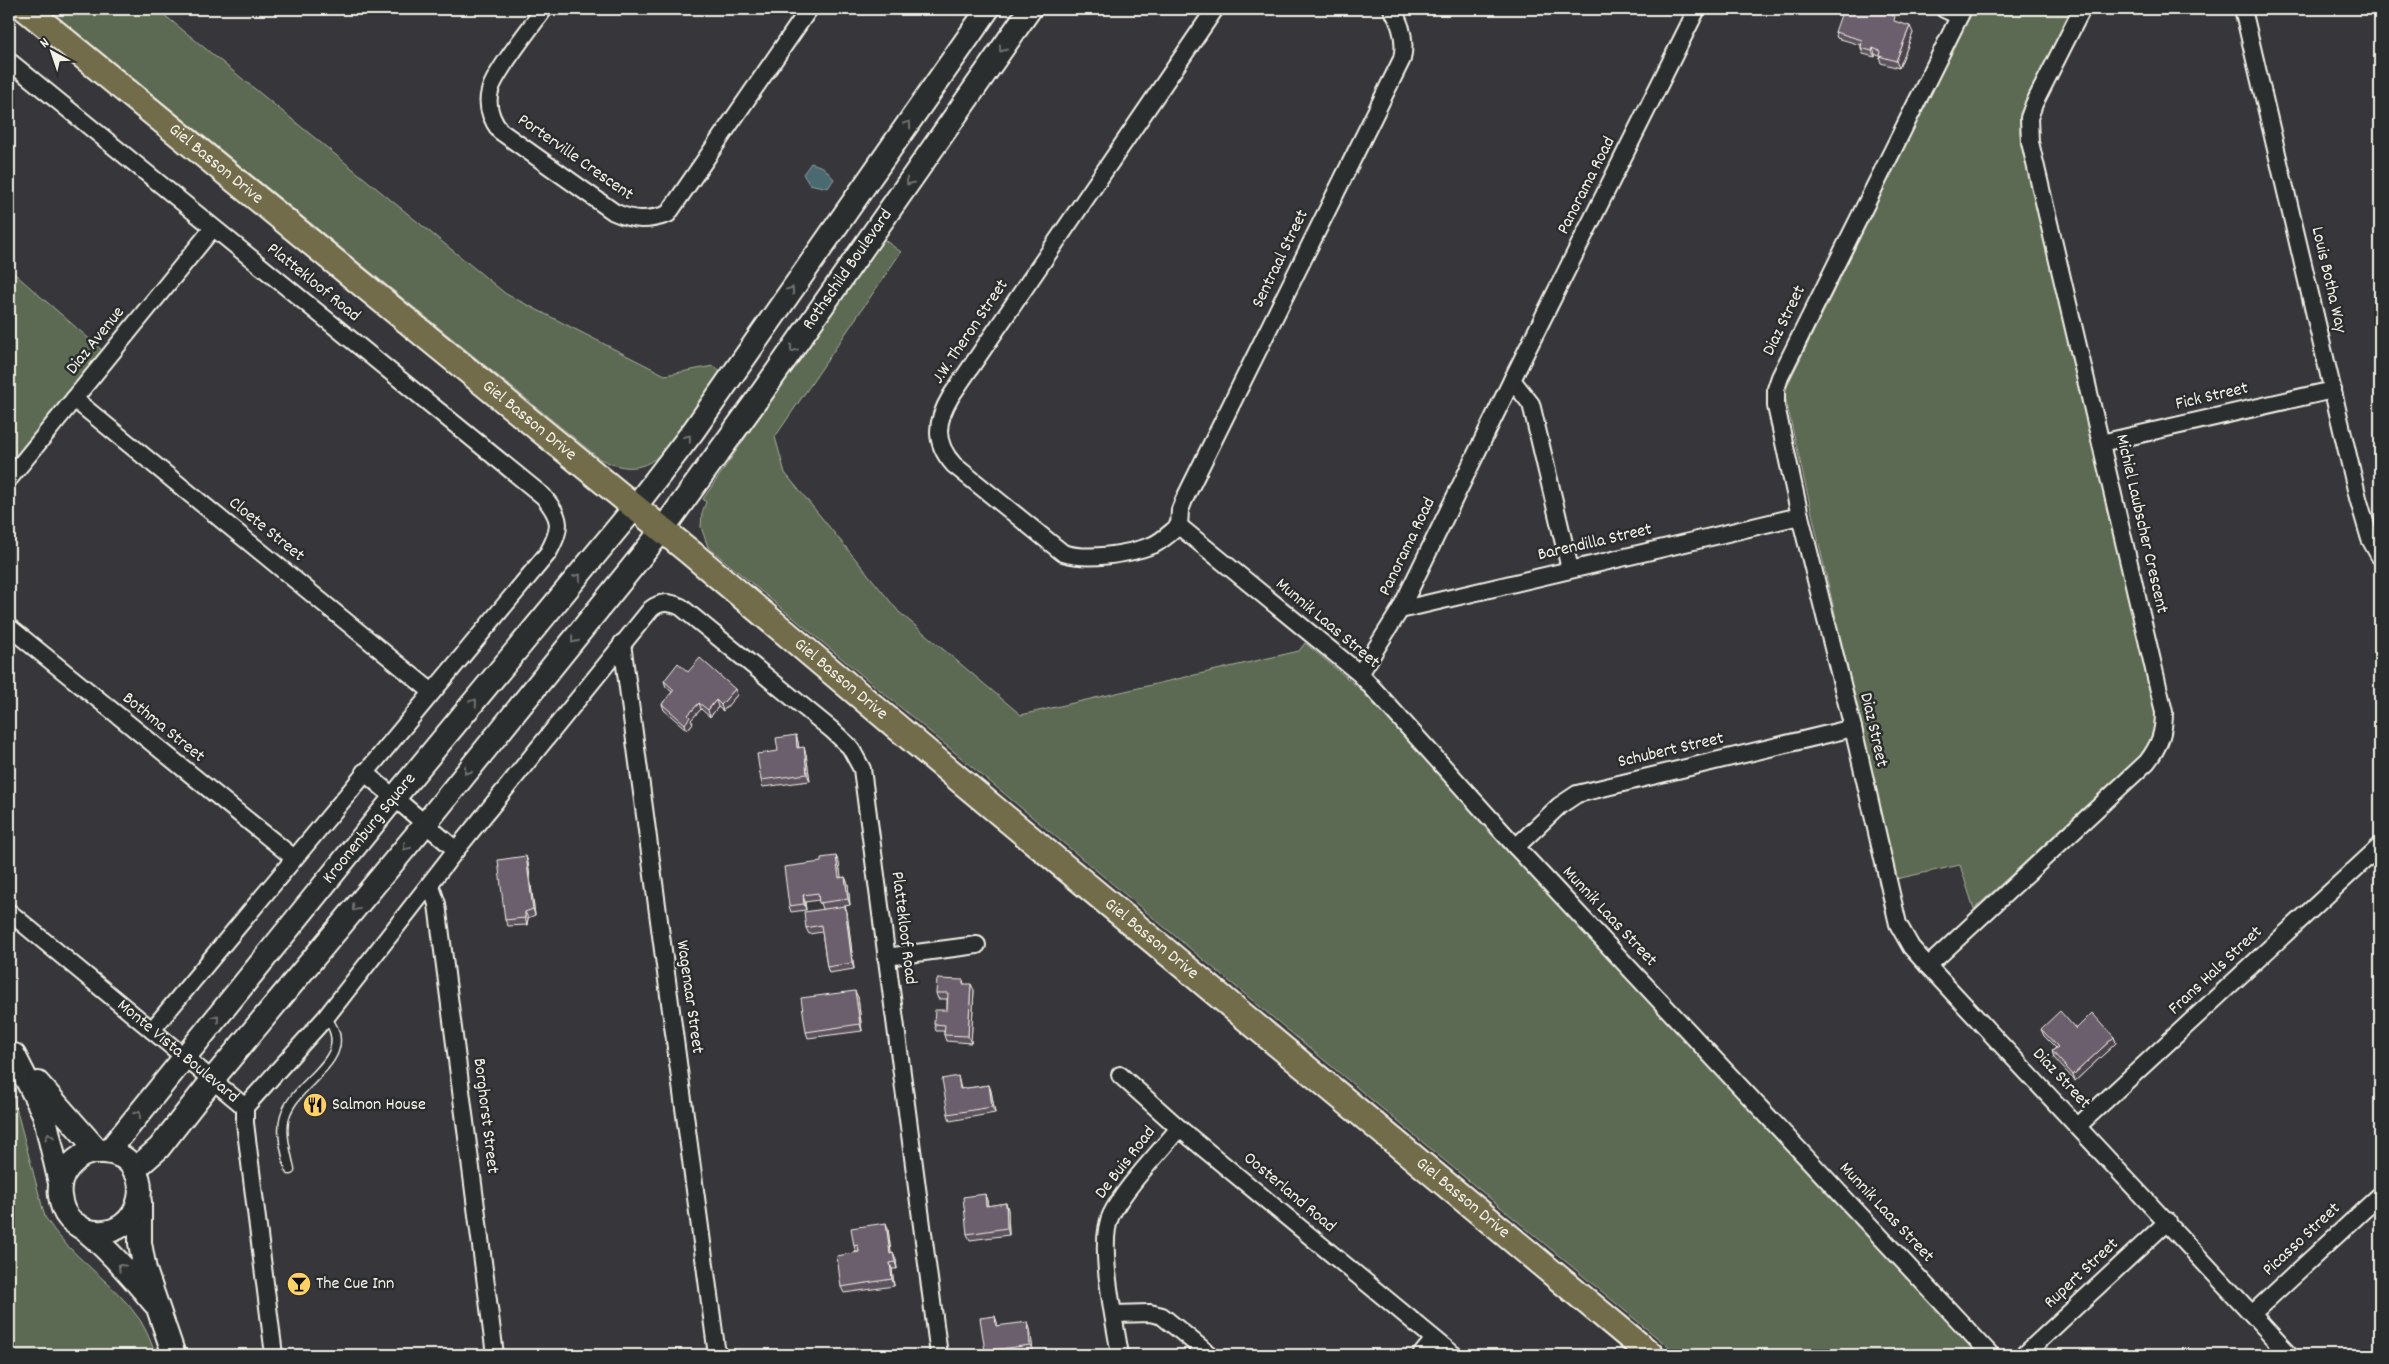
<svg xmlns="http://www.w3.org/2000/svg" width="2389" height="1364" font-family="Dekko,sans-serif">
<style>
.green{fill:#5d6a52;stroke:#a8ae9d}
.water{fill:#4c6970;stroke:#8f9fa0}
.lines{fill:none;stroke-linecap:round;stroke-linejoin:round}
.lane-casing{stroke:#f4f1e8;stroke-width:11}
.street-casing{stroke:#f4f1e8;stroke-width:20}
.secondary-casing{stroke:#f4f1e8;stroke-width:26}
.primary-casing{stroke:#f4f1e8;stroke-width:29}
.lane{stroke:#2a2d2e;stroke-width:8}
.street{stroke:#2a2d2e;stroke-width:16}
.secondary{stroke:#2a2d2e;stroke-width:22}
.primary{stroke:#726c4b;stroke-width:25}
.wall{fill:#5d525e;stroke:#f4f1e8}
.shaded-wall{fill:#4c424c;stroke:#f4f1e8}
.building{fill:#6c5f6d;stroke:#f4f1e8}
.oneway{stroke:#71726f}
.labels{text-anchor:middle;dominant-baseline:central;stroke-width:5;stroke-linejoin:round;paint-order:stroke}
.street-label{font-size:18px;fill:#f4f1e8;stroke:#2a2d2e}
.poi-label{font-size:18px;fill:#f4f1e8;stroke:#2a2d2e;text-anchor:start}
</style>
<rect width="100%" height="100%" fill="#37373b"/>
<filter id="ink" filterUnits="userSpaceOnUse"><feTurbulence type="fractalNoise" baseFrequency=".02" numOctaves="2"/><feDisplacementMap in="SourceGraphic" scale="10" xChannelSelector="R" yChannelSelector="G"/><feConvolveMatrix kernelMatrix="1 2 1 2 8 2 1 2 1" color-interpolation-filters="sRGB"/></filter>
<g filter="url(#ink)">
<path class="green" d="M48,9H157L506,294L665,375L713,366L724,374C711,390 699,407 686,424C661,456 645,481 600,459Z
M1973,9H2072L2020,113V133L2154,709C2156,727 2152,742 2140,756L1974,909L1960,865L1896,879L1784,392Z
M883,239L901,252L775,437L785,473L899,612L1021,715L1299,651L1305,643L1359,688L1979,1355H1678L708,547L701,527L702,513L706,502L703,499Z
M9,269L102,350L9,464Z
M9,1081L45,1217C69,1257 114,1281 140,1320C147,1331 151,1343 156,1355H9Z"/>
<path class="water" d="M811,163L823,167L834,179L828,188L809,184L803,174Z"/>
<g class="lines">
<g class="lane-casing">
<path id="lane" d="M290,1170C287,1154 280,1133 285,1116C296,1079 360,1059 326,1017"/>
</g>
<g class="street-casing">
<g id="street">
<path d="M544,9C532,26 494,73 490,91C486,105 491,119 500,131L614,212C634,221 648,221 668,214L809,9"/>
<path d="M1944,9L1959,16"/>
<path d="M1963,9L1780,377L1776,389V406L1800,516L1853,728L1898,924L1911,947L1928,966L2290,1355"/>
<path d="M2243,9L2358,498L2370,539L2380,557"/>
<path d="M9,61L543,496C562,519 562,527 548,553L152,1030"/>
<path d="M1512,380L1531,404L1533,412L1570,569"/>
<path d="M74,399L432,692"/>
<path d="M2101,443L2333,390"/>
<path d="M9,479L213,228"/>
<path d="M1179,526L1360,674L1516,847L1991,1355"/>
<path d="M1179,526C1171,532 1162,541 1153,545C1129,554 1088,561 1063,553L954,465C933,442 936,421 951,396L1215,9"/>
<path d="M1179,526L1180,510L1184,500L1402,59C1406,41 1402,25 1392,9"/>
<path d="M1400,610L1800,516"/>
<path d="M9,627L294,858"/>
<path d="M622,643L717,1355"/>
<path d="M1360,674L1400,610L1512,380L1697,9"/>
<path d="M364,772L456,850"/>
<path d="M1516,847L1559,806L1577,794L1853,728"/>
<path d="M430,884L437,904L495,1355"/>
<path id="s1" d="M9,912L245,1107V1123L274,1355"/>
<path d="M886,957L977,945"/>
<path d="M1928,966L2147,762C2160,745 2164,733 2164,712L2030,142L2029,118L2034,104L2082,9"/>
<path d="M1120,1075L1179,1128L1454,1355"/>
<path d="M245,1107L326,1017L456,850L651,609C661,601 669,602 681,607L832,730L850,747L862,769L939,1355"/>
<path d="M2078,1126L2380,846"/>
<path d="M1114,1314L1150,1313L1162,1316L1210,1355"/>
<path d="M2252,1314L2380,1195"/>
<path d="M1120,1355C1115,1322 1097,1244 1111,1215C1125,1187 1159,1153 1179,1128"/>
<path d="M1421,1355L1434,1339"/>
<path d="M2024,1355L2168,1221"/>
</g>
</g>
<g class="secondary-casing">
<g id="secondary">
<path d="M14,1055L44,1114L60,1183"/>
<path d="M38,1083L99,1152"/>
<path id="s2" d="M108,1152L395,797L635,507L694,430L988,9"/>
<path id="s3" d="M134,1170L159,1148L213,1079L426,823L663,529L761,394L1030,9"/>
<path d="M140,1202V1243L145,1270L174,1355"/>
<path d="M85,1230C146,1247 161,1157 105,1152C95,1151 84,1153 76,1160C65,1169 58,1182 60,1196C61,1204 63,1211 68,1217C73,1224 80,1226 86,1231C109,1250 135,1280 154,1303"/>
</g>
</g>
<g class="primary-casing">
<g id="primary">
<path id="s4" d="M26,9L691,553L960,780L1651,1355"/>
</g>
</g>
<use href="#lane" class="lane"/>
<use href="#street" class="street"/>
<use href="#secondary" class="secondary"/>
<use href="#primary" class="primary"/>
</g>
<path class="wall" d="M1897,22L1913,33L1899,68L1881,63L1879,56L1875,54V57L1863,54L1861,48V45L1837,38L1835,32Z
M688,672L737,695L723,711L718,707L710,717L701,709L691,720L693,723L687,730L664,710L662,704L672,692L666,687L664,681Z
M796,735L798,742L799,748L806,754L810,781L763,787L761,780L778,751Z
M526,856L528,863L535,915L528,918L527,925L508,926L505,920Z
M839,863L841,878L845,877L848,884L850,905L845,906L847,912L854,969L829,973L827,967L822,932L809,934L806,928L822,909L819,900L805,902L806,910L791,912L789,906Z
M963,980L964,984L974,990L971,1043L946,1041L944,1035V1031H936L934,1024L947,1010V999H938L936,993Z
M858,997L862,1031L808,1038L806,1032Z
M2041,1029H2076L2114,1037L2116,1043L2075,1081L2054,1058L2052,1051L2056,1048L2044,1036Z
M958,1076L961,1089L989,1085L991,1091L995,1113L950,1121L948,1114Z
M987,1200L988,1206L1006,1203L1008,1210L1009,1235L970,1240L967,1234Z
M886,1223L888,1229L891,1253L896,1260L897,1269H892L894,1286L844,1293L841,1287L859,1252H856L854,1246Z
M997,1322V1326L1030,1329L1033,1351L1003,1355H986L985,1351Z"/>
<path class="shaded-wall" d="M1910,26L1913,33L1899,68L1896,61Z
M1873,48L1875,54V57L1872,51Z
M735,689L737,695L723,711L721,705Z
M716,700L718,707L710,717L708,710Z
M699,703L701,709L691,720L693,723L687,730L685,724L688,715Z
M796,735L798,742L799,754L797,748Z
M804,747L806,754L810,781L807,774Z
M526,856L528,863L535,915L533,909Z
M836,856L839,863L842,884L839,878Z
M845,877L848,884L850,905L848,899Z
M803,895L805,902L806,910L804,904Z
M845,906L847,912L854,969L852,963Z
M525,912L528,918L527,925L525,918Z
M971,984L974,990L971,1043L968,1036Z
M855,991L858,997L862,1031L860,1024Z
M2114,1037L2116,1043L2075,1081L2073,1075Z
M989,1085L991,1091L995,1113L992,1107Z
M985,1194L987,1200L988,1213L986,1206Z
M1006,1203L1008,1210L1009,1235L1007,1228Z
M886,1223L888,1229L892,1260L890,1254Z
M893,1253L896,1260L897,1269L895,1262Z
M890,1263L892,1269L894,1286L892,1279Z
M995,1316L997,1322L998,1333L996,1326Z
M1028,1322L1030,1329L1033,1351L1030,1345Z"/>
<path class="building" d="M1843,9H1867L1895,16L1894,21L1910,26L1896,61L1879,56L1880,51L1873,48L1872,51L1861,48L1862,40L1835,32Z
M700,658L735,689L721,705L716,700L708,710L699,703L688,715L690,717L685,724L662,704L674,690L664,681L678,663L688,672Z
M796,735L797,748L804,747L807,774L761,780L757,754L778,751L776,738Z
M526,856L533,909L525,912V918L505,920L498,860Z
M836,856L839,878L845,877L848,899L819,903L818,893L803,895L804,904L789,906L784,867L821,862V858Z
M845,906L852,963L827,967L821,925L806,928L804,912Z
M937,979L963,980V984H971L968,1036L944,1035L945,1025L934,1024L935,1010H947L948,993H936Z
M855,991L860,1024L806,1032L801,998Z
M2060,1011L2076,1029L2092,1013L2114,1037L2073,1075L2052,1051L2058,1047L2041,1029Z
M958,1076L960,1089L989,1085L992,1107L948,1114L942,1079Z
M985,1194L986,1206L1006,1203L1007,1228L967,1234L963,1197Z
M886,1223L890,1254L893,1253L895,1262L890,1263L892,1279L841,1287L837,1256L859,1252L858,1245L854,1246L851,1228Z
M995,1316L996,1326L1028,1322L1030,1345L985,1351L980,1318Z"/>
<defs><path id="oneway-chevron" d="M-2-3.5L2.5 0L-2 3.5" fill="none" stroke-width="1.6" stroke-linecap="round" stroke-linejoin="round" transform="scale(1.25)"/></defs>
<g class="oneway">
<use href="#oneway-chevron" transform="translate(1002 49) rotate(125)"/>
<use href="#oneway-chevron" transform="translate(908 124) rotate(-55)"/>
<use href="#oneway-chevron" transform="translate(909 182) rotate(125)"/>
<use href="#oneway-chevron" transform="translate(791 290) rotate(-55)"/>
<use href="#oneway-chevron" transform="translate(793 349) rotate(125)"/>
<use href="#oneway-chevron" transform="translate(688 438) rotate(-52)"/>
<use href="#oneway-chevron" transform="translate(578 577) rotate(-51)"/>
<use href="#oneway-chevron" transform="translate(574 640) rotate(129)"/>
<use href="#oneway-chevron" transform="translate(474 702) rotate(-50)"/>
<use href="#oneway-chevron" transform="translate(467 771) rotate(128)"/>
<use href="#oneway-chevron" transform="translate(406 847) rotate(130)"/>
<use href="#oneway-chevron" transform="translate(355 908) rotate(130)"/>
<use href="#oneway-chevron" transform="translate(216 1018) rotate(-51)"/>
<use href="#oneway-chevron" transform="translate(138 1114) rotate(-52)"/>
<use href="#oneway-chevron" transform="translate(49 1136) rotate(-104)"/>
<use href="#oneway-chevron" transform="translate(121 1267) rotate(-135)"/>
</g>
</g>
<defs>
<g id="restaurant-disc" transform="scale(1.25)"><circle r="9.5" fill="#ffd166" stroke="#2a2d2e"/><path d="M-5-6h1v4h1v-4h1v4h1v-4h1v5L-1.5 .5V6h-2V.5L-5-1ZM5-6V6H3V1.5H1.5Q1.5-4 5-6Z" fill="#111"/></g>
<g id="bar-disc" transform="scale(1.25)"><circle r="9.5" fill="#ffd166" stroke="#2a2d2e"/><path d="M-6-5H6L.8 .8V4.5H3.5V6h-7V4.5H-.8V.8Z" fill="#111"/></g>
</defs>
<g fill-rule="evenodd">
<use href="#restaurant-disc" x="315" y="1105"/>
<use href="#bar-disc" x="299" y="1284"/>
</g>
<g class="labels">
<g class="street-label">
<text transform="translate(575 158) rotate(35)">Porterville Crescent</text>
<text stroke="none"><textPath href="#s4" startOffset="245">Giel Basson Drive</textPath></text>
<text transform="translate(1587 186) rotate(-63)">Panorama Road</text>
<text transform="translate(1281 259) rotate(-64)">Sentraal Street</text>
<text stroke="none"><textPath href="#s3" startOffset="1150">Rothschild Boulevard</textPath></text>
<text transform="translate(2328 280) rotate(77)">Louis Botha Way</text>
<text transform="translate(313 283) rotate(39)">Plattekloof Road</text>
<text transform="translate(1785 321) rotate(-64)">Diaz Street</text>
<text transform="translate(971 332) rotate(-56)">J.W. Theron Street</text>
<text transform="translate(96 341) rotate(-51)">Diaz Avenue</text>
<text transform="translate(2212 397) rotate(-13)">Fick Street</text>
<text stroke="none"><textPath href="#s4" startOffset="650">Giel Basson Drive</textPath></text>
<text transform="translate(2141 524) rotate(77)">Michiel Laubscher Crescent</text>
<text transform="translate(266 530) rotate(39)">Cloete Street</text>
<text transform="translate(1595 543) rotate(-13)">Barendilla Street</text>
<text transform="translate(1408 547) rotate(-64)">Panorama Road</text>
<text transform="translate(1327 624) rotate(40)">Munnik Laas Street</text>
<text stroke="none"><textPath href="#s4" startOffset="1055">Giel Basson Drive</textPath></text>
<text transform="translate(163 728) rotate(39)">Bothma Street</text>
<text transform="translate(1873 730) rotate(77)">Diaz Street</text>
<text transform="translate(1671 751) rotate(-13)">Schubert Street</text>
<text stroke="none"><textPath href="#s2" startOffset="416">Kroonenburg Square</textPath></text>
<text transform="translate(1609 917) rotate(47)">Munnik Laas Street</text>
<text transform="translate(903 928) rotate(83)">Plattekloof Road</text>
<text stroke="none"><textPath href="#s4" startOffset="1460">Giel Basson Drive</textPath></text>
<text transform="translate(2216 971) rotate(-43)">Frans Hals Street</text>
<text transform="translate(689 997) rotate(82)">Wagenaar Street</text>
<text stroke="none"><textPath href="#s1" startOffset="219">Monte Vista Boulevard</textPath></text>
<text transform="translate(2061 1079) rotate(47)">Diaz Street</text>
<text transform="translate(485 1116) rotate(83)">Borghorst Street</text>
<text transform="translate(1126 1163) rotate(-52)">De Buis Road</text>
<text transform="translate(1289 1193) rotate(40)">Oosterland Road</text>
<text stroke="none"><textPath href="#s4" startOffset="1865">Giel Basson Drive</textPath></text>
<text transform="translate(1886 1213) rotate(47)">Munnik Laas Street</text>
<text transform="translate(2302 1240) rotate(-43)">Picasso Street</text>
<text transform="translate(2082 1274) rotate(-43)">Rupert Street</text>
</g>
<g class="poi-label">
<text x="332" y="1105">Salmon House</text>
<text x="316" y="1284">The Cue Inn</text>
</g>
</g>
<rect width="2389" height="1364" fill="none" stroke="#2a2d2e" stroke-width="30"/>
<rect x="15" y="15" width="2359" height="1334" fill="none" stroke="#f4f1e8" stroke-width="2" filter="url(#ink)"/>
<g transform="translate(52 52) rotate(320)" stroke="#2a2d2e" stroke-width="4" paint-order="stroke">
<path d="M0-4L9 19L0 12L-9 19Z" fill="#f4f1e8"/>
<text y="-8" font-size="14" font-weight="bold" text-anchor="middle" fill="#f4f1e8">N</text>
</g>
</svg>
